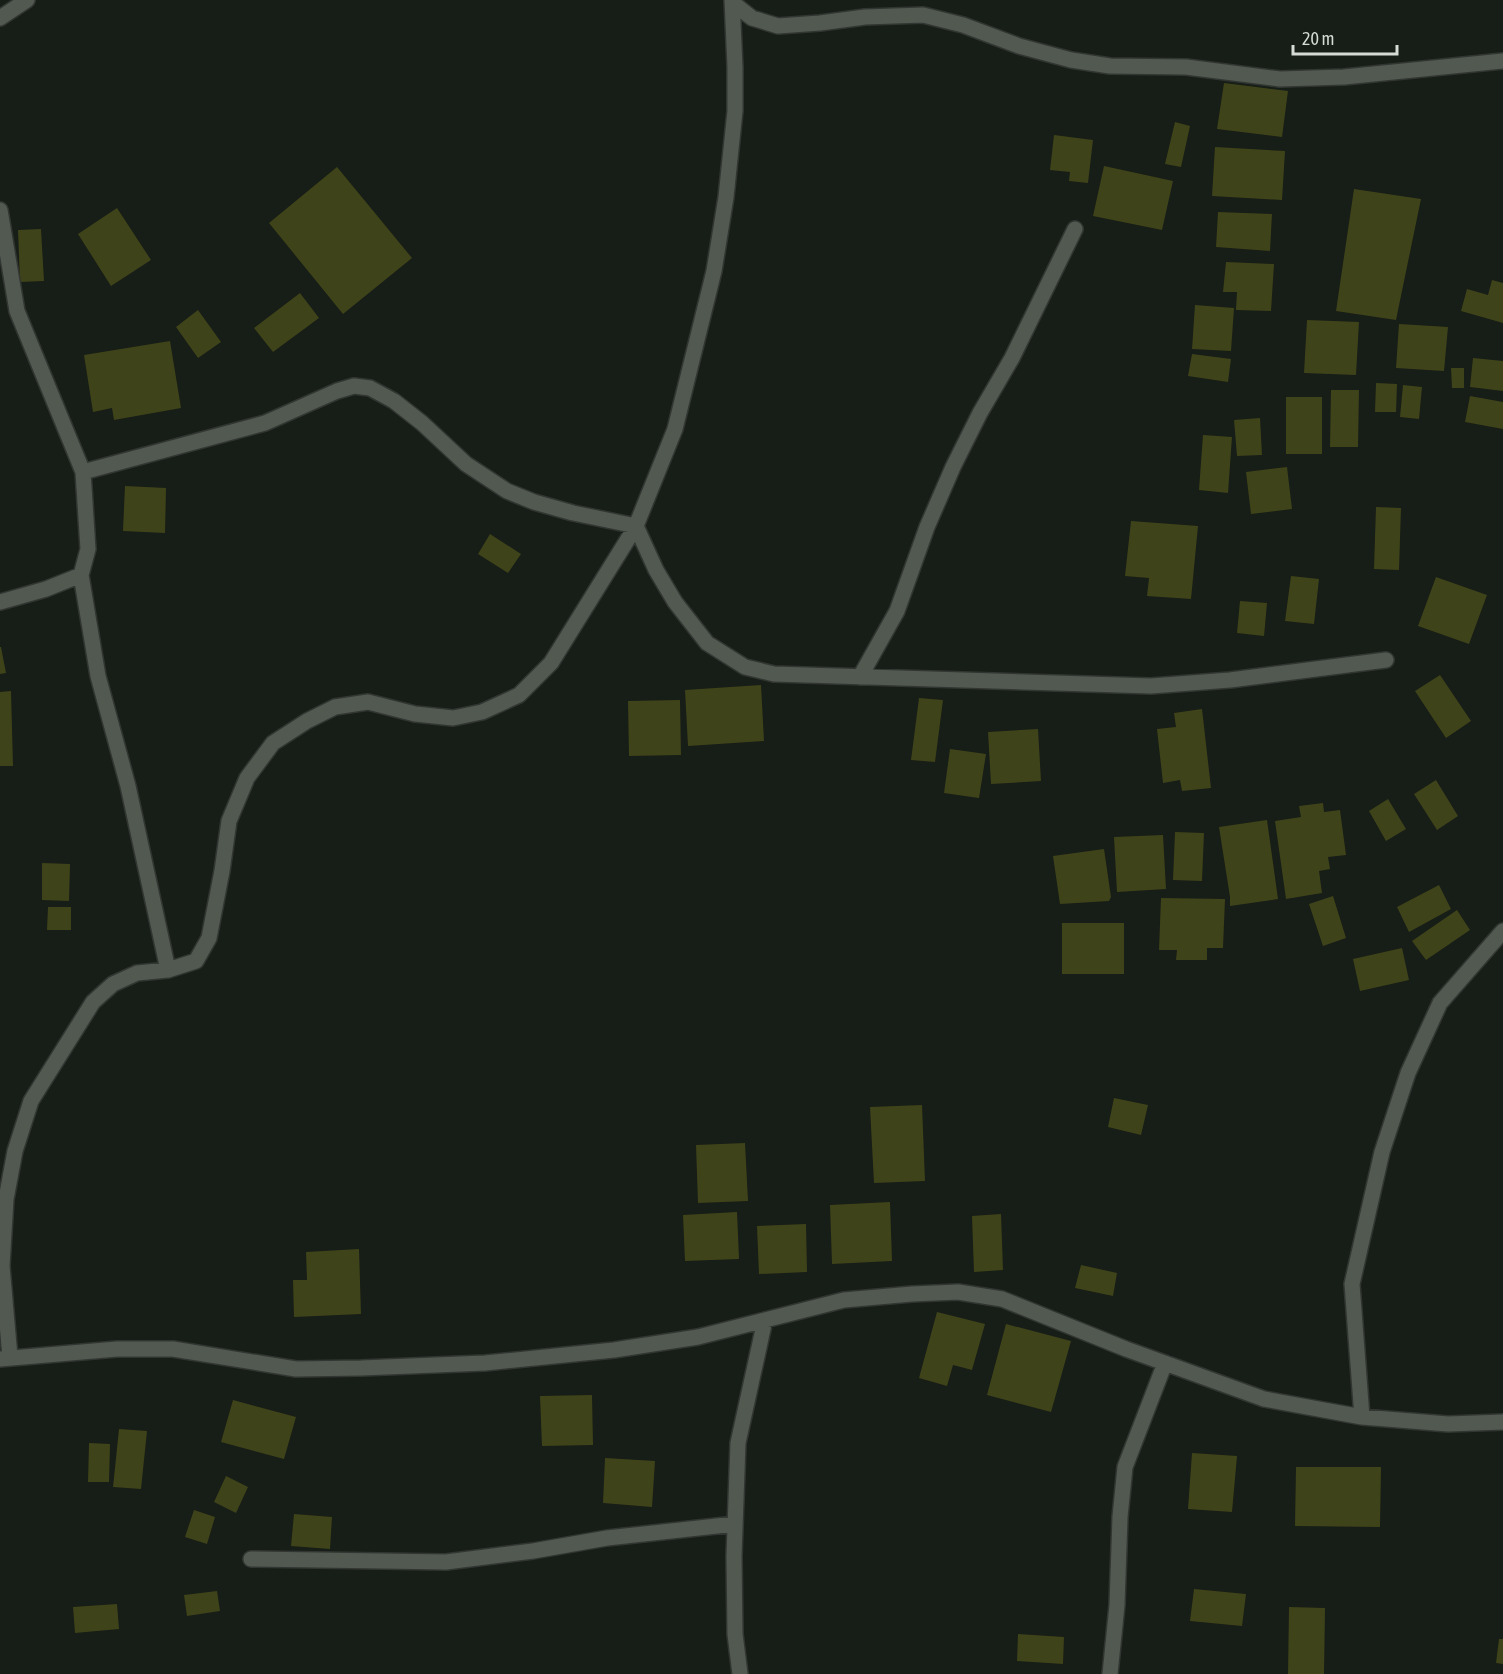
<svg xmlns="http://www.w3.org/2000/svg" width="1503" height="1674" font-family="'Asap Condensed',sans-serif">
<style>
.building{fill:#3f4319}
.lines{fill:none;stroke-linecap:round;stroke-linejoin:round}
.street-casing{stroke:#323632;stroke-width:18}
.street{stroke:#515951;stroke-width:15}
</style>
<rect width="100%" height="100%" fill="#171d17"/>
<path class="building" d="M1224,83L1288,91L1282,137L1217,129Z
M1175,122L1190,126L1181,167L1165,164Z
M1054,135L1093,140L1088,183L1069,181L1070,172L1050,170Z
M1215,147L1285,151L1282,200L1212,196Z
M1104,166L1173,181L1162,230L1093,216Z
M337,167L412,258L343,314L269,223Z
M1354,189L1421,199L1396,320L1336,311Z
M117,208L151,260L111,286L78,234Z
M1218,212L1272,214L1270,251L1216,247Z
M41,229L44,281L20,282L18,230Z
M1226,262L1274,264L1271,311L1236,310L1237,292H1223Z
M1492,280L1503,283V323L1461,311L1467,289L1488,295Z
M300,293L319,318L273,352L254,328Z
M1195,305L1234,308L1231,351L1192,349Z
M198,310L221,342L198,358L176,327Z
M1307,320L1359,322L1356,375L1304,373Z
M1399,324L1448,327L1444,371L1396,368Z
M170,341L181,408L114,420L112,408L93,412L84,355Z
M1192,354L1231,359L1228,382L1188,376Z
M1473,358L1503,361V391L1470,387Z
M1451,368H1464V388H1452Z
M1376,383L1397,384L1396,412H1375Z
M1403,385L1422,387L1419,419L1400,417Z
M1331,390H1359L1358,447H1330Z
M1470,396L1503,402V429L1465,422Z
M1286,397H1322V454H1286Z
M1260,418L1262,455L1237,456L1234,420Z
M1203,435L1232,437L1228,493L1199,490Z
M1287,467L1292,509L1251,514L1246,472Z
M125,486L166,488L165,533L123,531Z
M1376,507L1401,508L1399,570L1374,569Z
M1131,521L1198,526L1191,599L1147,596L1149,578L1125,576Z
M490,534L521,554L508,573L478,554Z
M1291,576L1319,579L1314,624L1285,621Z
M1436,577L1487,595L1469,644L1418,626Z
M1240,601L1267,603L1264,636L1237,633Z
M0,647H1L6,673L0,674Z
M1440,675L1471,721L1446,738L1415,691Z
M761,685L764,741L688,746L685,690Z
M11,691L13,766H0V692Z
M919,698L943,700L935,762L911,760Z
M680,700L681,755L629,756L628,701Z
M1202,709L1211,788L1182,791L1180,780L1163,783L1157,729L1176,727L1174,713Z
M1038,729L1041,781L991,784L988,732Z
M950,749L986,754L979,798L944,793Z
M1436,780L1458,816L1437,830L1414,794Z
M1388,799L1406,829L1386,841L1369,811Z
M1323,803L1324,812L1340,810L1346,855L1328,857L1330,869L1319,871L1322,893L1286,899L1275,821L1301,817L1299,806Z
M1267,820L1278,899L1230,906V897L1219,827Z
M1175,832L1204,833L1202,881L1173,880Z
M1163,835L1166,889L1117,892L1114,837Z
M1104,849L1111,897L1109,901L1060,904L1053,856Z
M42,863L70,864L69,901L42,900Z
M1439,885L1451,909L1409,932L1397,907Z
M1333,896L1346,938L1323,946L1309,904Z
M1161,898L1225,899L1223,948H1207V960H1176L1177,950H1159Z
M48,907H71V930H47Z
M1457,910L1470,930L1426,960L1412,941Z
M1062,923H1124V974H1062Z
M1402,948L1409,980L1360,991L1353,959Z
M1114,1098L1148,1105L1141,1135L1108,1127Z
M922,1105L925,1181L874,1183L870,1107Z
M745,1143L748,1201L698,1203L696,1145Z
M890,1202L892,1261L832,1264L830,1205Z
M737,1212L739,1259L685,1261L683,1215Z
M1001,1214L1003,1270L974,1272L972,1216Z
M806,1224L807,1272L759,1274L757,1226Z
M359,1249L361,1314L294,1317L293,1280H307L306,1252Z
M1081,1265L1117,1273L1113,1296L1075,1288Z
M937,1312L985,1324L972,1370L953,1365L947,1386L919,1378Z
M1006,1324L1071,1341L1051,1412L987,1395Z
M592,1395L593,1445L542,1446L540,1396Z
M233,1400L296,1417L284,1459L221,1442Z
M119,1429L147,1431L141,1489L113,1487Z
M89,1443L110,1444L109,1482H88Z
M1192,1453L1237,1456L1232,1512L1188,1509Z
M605,1458L655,1461L652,1507L603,1503Z
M1296,1467H1381L1380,1527L1295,1526Z
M226,1476L248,1487L236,1513L214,1502Z
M194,1510L215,1517L207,1544L185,1537Z
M294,1514L332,1517L330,1549L291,1546Z
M1194,1589L1246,1594L1242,1626L1190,1621Z
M217,1591L220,1611L187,1616L184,1595Z
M117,1604L119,1629L75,1633L73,1607Z
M1289,1607L1325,1608L1324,1674H1288Z
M1018,1634L1064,1637L1063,1664L1017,1661Z
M1499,1639H1503V1664L1496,1663Z"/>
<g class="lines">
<g class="street-casing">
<path id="street" d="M733,3L752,18L778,26L820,23L865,17L923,15L963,25L1019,46L1071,60L1110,66L1186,67L1280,79L1344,77L1503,61
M0,18L27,0
M0,210L17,311L83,472L88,549L81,575L46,589L0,602
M83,472L265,423L337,391L354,386L370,388L394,401L422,423L466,464L507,491L534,502L573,513L636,526L656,570L675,602L707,643L745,667L774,674L1151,686L1230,680L1386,660
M81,575L98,676L128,786L168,970
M860,677L897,611L927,527L953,467L980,413L1012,358L1075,229
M10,1357L2,1266L6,1199L15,1151L31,1101L93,1002L113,984L137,973L168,970L196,961L209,938L222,871L229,821L247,778L273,743L307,721L335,707L368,702L415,714L453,718L482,712L519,695L551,663L636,526L675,429L714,271L726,197L735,111V67L732,0
M0,1359L117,1349H173L296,1369L361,1368L485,1363L614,1350L698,1337L844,1300L912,1294L958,1292L1002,1299L1126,1349L1264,1399L1362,1417L1448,1424L1503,1422
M1362,1417L1352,1284L1382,1152L1408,1073L1440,1003L1503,931
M251,1559L446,1562L533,1551L607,1538L735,1524
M740,1674L735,1634L734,1556L738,1443L765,1320
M1110,1674L1117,1605L1120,1517L1125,1467L1165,1363"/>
</g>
<use href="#street" class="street"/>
</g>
<path d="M1293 45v9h104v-9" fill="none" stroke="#d6dbd6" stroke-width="3"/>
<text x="1302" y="45" font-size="18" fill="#d6dbd6" stroke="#171d17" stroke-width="4.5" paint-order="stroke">20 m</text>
</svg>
